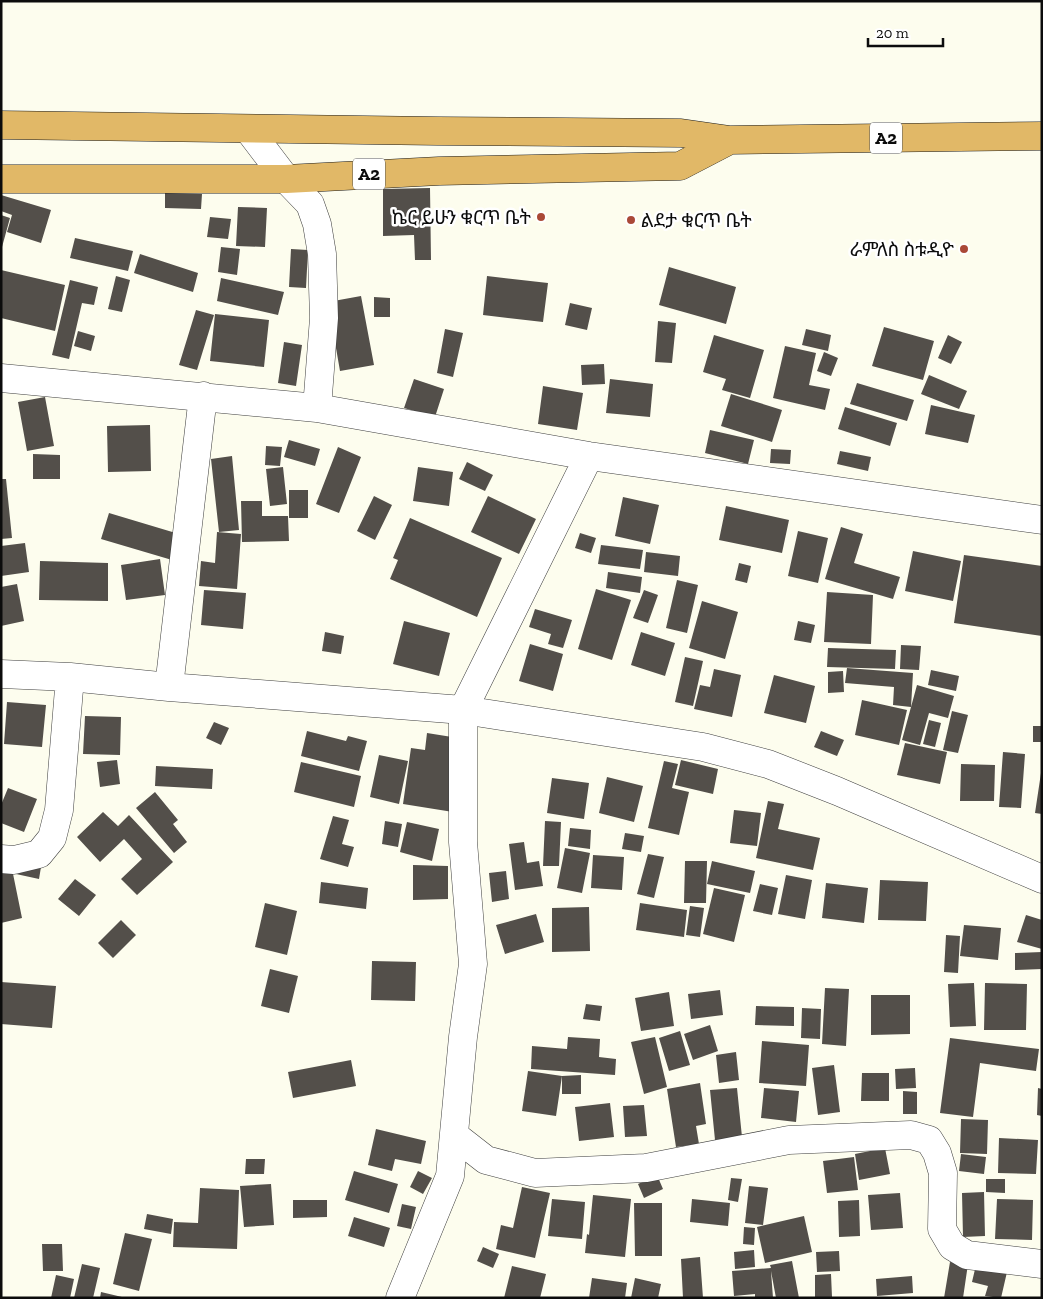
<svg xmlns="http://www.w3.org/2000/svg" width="1043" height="1299" font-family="'Zilla Slab','Noto Sans Ethiopic',serif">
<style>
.building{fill:#534f4a}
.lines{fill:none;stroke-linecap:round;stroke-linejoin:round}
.minor-casing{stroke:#3f3f3f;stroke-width:29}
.highway-casing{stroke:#1d1d1d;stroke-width:29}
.minor{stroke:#fff;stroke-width:28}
.highway{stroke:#e1b867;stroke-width:28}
.poi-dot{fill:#aa4937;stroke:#fff;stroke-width:2}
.labels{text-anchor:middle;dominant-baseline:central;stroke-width:5;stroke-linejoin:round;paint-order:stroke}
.shield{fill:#fff;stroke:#555;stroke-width:1}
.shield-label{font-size:18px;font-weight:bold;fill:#0c0c0c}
.poi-label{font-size:19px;fill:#0c0c0c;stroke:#fff;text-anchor:end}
</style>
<rect width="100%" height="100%" fill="#fdfdee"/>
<path class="building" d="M430,188L431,260H415L414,235L383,236V189Z
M165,193L202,194L201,209L165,208Z
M1,195L51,210L41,243L7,232L12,215L1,211Z
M238,207L267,208L265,247L236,246Z
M1,215L10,218L2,247L1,246Z
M210,217L231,219L228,239L207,237Z
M75,238L133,251L128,271L70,258Z
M221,247L240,249L237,275L218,272Z
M291,249L308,250L306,288L289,287Z
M140,254L198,273L193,292L134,273Z
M669,267L736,287L726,324L659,305Z
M1,270L65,285L55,331L1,318Z
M116,276L130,280L122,312L108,309Z
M487,276L548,283L543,322L483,315Z
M221,278L284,292L278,315L217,301Z
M70,280L98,287L94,305L82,303L69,359L52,355Z
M361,296L374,365L340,371L328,302Z
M374,297L390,298V317H374Z
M570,303L592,308L587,330L565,325Z
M196,310L214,315L197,370L179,365Z
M215,314L269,320L264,367L210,361Z
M658,321L676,323L672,363L655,362Z
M884,327L934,341L923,380L872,366Z
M445,329L463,333L453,377L437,373Z
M806,329L831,335L828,351L802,345Z
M78,331L95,336L91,351L74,346Z
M714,335L764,350L750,398L722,390L726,379L703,372Z
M948,335L962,342L951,364L938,358Z
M284,342L302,345L296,386L278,383Z
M785,346L816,353L809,385L830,389L825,410L773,398Z
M824,352L838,358L831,376L817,371Z
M604,364L605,384L582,385L581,365Z
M929,375L967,391L959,409L921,394Z
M414,379L444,389L435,417L404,408Z
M610,379L653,384L650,417L606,413Z
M857,383L914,400L907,421L850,404Z
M543,386L583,393L577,430L538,424Z
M731,394L782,410L772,442L721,426Z
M45,397L54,446L27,451L18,402Z
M931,405L975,415L968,443L925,434Z
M845,407L897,423L890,446L838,429Z
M150,425L151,471L108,472L107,426Z
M710,430L754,440L748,464L705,453Z
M289,440L320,449L315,466L284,457Z
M266,446L282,447L280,466L265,465Z
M338,447L361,457L339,513L316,504Z
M771,449L791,450L790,464L770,463Z
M840,451L871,457L868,471L837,464Z
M33,454L60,455V479H33Z
M232,456L239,530L219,532L211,459Z
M467,462L493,475L485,491L459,479Z
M283,467L287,504L270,506L266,469Z
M418,467L453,472L449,506L413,501Z
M1,479H6L12,538L1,539Z
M289,490H308V518H289Z
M374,496L392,505L375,540L357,531Z
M488,496L536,519L519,554L471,532Z
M623,497L659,505L650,544L615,536Z
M241,501H262V516H288L289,541L242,542Z
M726,506L789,520L782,553L719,540Z
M109,513L179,534L172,560L101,539Z
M410,518L502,558L477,617L390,579L398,560L393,558Z
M841,527L863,534L854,563L900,577L893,599L825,579Z
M798,531L828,538L818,583L788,576Z
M217,532L241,534L237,589L199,586L201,561L215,563Z
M580,533L596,538L591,553L575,548Z
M25,543L29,572L1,576V546Z
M601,545L643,550L640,569L598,564Z
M913,551L961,561L953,601L905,591Z
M646,552L680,556L678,576L644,572Z
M964,555L1042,566V636L954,623Z
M160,559L165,595L126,600L121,565Z
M40,561L108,563V601L39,600Z
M739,563L751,566L747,583L735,580Z
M608,572L642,577L640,593L606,588Z
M677,580L698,585L687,633L666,628Z
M17,584L24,621L1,626V587Z
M596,589L631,600L612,660L578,649Z
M204,590L246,593L243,629L201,625Z
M644,590L658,595L648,623L633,618Z
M827,592L873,595L871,644L824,642Z
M702,601L738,612L725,659L689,648Z
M535,609L572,620L563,648L548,644L551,634L529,627Z
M404,621L450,633L439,676L393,664Z
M798,621L815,625L811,643L794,640Z
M325,632L344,636L341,654L322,651Z
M641,632L675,643L665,676L631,665Z
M530,644L563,654L553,691L519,681Z
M901,645L921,646L919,670L900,669Z
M828,648L896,650L895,669L827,667Z
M685,657L703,661L693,706L675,702Z
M847,668L913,673L911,707L893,705L894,687L845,683Z
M714,669L741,675L732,717L694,709L700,685L710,687Z
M931,670L959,676L956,691L928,685Z
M843,671L844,692L828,693V672Z
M774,675L815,686L806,723L764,713Z
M917,685L954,696L948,718L929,713L920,745L902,740Z
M862,700L907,710L899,745L855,735Z
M7,702L46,705L42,747L4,744Z
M952,711L968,715L958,753L943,750Z
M85,716L121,717L120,755L83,754Z
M929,720L941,723L935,747L923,744Z
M214,722L229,728L221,745L206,738Z
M1033,726H1042V742H1033Z
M307,731L346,741L348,736L367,741L359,771L301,756Z
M821,731L844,740L837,756L814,747Z
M427,733L452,737L449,756L461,757L453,812L403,804L411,748L425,750Z
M905,743L947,752L940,784L897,775Z
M1003,752L1025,754L1021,808L999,807Z
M379,755L408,761L399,804L370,797Z
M117,760L120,784L100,787L97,762Z
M681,760L718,769L713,794L675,785Z
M664,761L678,764L672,788L689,792L679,835L648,828Z
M301,762L361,776L354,807L294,792Z
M961,764L995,765L994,801H960Z
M156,766L213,769L212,789L155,786Z
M1041,773H1042V814L1035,813Z
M607,777L643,786L634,822L599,813Z
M552,778L589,783L584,819L547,813Z
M8,788L37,799L24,832L1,823V805Z
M155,792L178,820L173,824L187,842L174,853L136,808Z
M768,801L784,804L778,829L820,838L813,870L756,858Z
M734,810L761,813L757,846L730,843Z
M103,812L118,826L129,815L173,862L137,895L121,879L142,859L124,839L100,862L77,837Z
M333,816L349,820L342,844L354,847L348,867L320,859Z
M385,821L402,824L398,847L382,844Z
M545,821L561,822L559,866H543Z
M407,822L439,829L432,861L400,852Z
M570,828L591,830L590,849L568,846Z
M625,833L644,836L641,852L622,849Z
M524,842L527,863L539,861L543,886L515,890L509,844Z
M565,848L590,853L582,893L557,888Z
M648,854L664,857L654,898L637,894Z
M593,855L624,857L622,890L591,888Z
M685,861H707L706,903H684Z
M712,861L755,871L750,893L707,884Z
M18,863L41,867L39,879L16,874Z
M11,864L22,918L1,923V866Z
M413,865L448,866V899L413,900Z
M506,871L509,899L492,902L489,873Z
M786,875L812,880L805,919L778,914Z
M75,879L96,895L79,916L58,899Z
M880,880L928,882L926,921L878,920Z
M321,882L368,888L366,909L319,903Z
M826,883L868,888L864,923L822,918Z
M760,884L778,888L772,915L753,911Z
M714,888L745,895L734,942L703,934Z
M265,903L297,911L287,955L255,947Z
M640,903L687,910L684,937L636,930Z
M690,906L704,908L700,937L686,935Z
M589,907L590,951L552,952V908Z
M536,914L544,942L505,954L496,925Z
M1026,915L1042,920V949L1017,942Z
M121,920L136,935L113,958L98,943Z
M964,925L1001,928L998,960L960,956Z
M946,935L960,936L958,973L944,972Z
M1042,952V969L1015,970V953Z
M372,961L416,962L415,1001L371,1000Z
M270,969L298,976L289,1013L261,1006Z
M1,982L56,986L52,1028L1,1024Z
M974,983L976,1026L950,1027L948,984Z
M985,983L1027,984L1026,1030H984Z
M825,988L849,989L846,1046L822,1044Z
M720,990L723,1015L691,1019L688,994Z
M669,992L674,1026L641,1031L635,998Z
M871,995H910V1034L871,1035Z
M586,1004L602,1006L600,1021L583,1019Z
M756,1006L794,1007V1026L755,1025Z
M802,1008L821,1009L820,1039L801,1038Z
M710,1025L718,1051L693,1060L684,1034Z
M680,1031L690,1065L669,1071L659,1038Z
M568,1037L600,1039L599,1057L616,1059L615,1075L531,1069L532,1046L567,1049Z
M655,1037L667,1087L644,1094L631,1042Z
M950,1038L1039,1049L1036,1071L980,1063L973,1117L940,1113Z
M762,1041L809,1045L806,1086L759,1083Z
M736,1052L739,1080L719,1083L716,1055Z
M351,1060L356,1086L293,1098L288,1072Z
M834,1065L840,1112L818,1115L812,1068Z
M915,1068L916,1088L896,1089L895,1069Z
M528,1071L562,1076L556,1116L522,1111Z
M862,1073H889V1101H861Z
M581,1075V1094H562V1076Z
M700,1083L706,1124L696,1126L699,1144L676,1147L667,1089Z
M737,1088L742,1137L715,1140L710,1090Z
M764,1088L799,1091L796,1122L761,1118Z
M1038,1088L1042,1089V1116L1037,1115Z
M903,1091L917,1092V1114H903Z
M610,1103L614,1137L579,1141L575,1107Z
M644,1105L647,1136L625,1137L623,1106Z
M961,1119L988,1120L987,1154L960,1153Z
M376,1129L426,1141L421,1164L395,1159L392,1171L368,1165Z
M999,1138L1038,1140L1036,1174L998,1173Z
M885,1148L890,1174L859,1180L855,1154Z
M961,1154L986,1157L984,1174L959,1171Z
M854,1157L858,1190L827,1193L823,1161Z
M246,1159H265L264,1174H245Z
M354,1171L398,1184L389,1213L345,1200Z
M418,1171L432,1178L423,1194L410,1187Z
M657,1175L663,1189L644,1198L638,1184Z
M731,1178L742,1179L738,1202L728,1200Z
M986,1179H1005V1193L986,1192Z
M271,1184L274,1225L244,1227L240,1186Z
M749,1186L768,1188L763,1225L745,1223Z
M522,1187L550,1193L535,1258L496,1249L501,1225L513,1228Z
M200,1188L239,1190L237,1249L173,1247L174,1222L198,1223Z
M984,1192L985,1236L963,1237L962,1193Z
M900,1193L903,1228L871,1230L868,1195Z
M593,1195L631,1199L625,1257L585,1253L587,1234L589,1235Z
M552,1199L585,1202L582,1239L548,1236Z
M692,1199L730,1203L728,1226L690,1222Z
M997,1199L1033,1200L1032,1240L995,1239Z
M293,1200H327V1217L293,1218Z
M859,1200L860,1236L839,1237L838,1201Z
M634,1203H662V1256H635Z
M402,1204L416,1207L411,1229L397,1226Z
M147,1214L173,1219L171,1234L144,1229Z
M804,1216L812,1252L765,1263L757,1227Z
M354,1217L390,1228L384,1247L348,1236Z
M744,1227L755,1228L754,1245L743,1244Z
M125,1233L152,1239L139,1291L113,1284Z
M42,1244H62L63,1271H43Z
M483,1247L499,1254L493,1268L477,1261Z
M754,1250L755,1267L735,1269L734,1252Z
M839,1251L840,1271L817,1272L816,1252Z
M700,1257L703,1298H683L681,1259Z
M792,1261L799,1298H776L771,1271L773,1298H755V1294L734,1296L732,1271L771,1268L770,1265Z
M950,1262L968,1264L963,1298H944Z
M82,1264L100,1268L93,1298H74Z
M976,1265L1007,1272L1001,1298L985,1296L988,1286L972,1282Z
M512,1266L546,1274L540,1298H504Z
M831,1274L832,1297H815V1275Z
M56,1275L74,1279L70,1298H51Z
M912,1276L913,1293L877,1296L876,1279Z
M592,1278L627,1283L625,1298H589Z
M635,1278L661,1284L658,1298H631Z
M101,1292L122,1297V1298H100Z"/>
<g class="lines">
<g class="minor-casing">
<path id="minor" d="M248,129L286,179L310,204L317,224L322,254L324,318L317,408
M1,378L317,408L589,456L1042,520
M1,674L70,677L169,687L463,710L703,747L768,764L837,791L1042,879
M169,687L203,396
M1,859L14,860L39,854L52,838L59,810L70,677
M454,1135L486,1160L535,1173L646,1168L789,1140L911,1135L929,1140L937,1153L943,1173L942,1229L952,1246L967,1255L1042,1264
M400,1298L450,1176L463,1037L473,964L463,842V710L589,456"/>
</g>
<g class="highway-casing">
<path id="highway" d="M1,125L437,131L681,133L730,140L1042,136
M1,179H286L439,171L680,166L730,140"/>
</g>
<use href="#minor" class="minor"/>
<use href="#highway" class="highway"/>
</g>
<g class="poi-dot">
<circle cx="541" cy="217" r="5"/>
<circle cx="631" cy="220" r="5"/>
<circle cx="964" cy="249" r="5"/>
</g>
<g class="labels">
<g class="shield">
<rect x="870" y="122.5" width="32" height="31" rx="4"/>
<rect x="353" y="158.5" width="32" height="31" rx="4"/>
</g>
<g class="shield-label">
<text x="886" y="138">A2</text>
<text x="369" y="174">A2</text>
</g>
<g class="poi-label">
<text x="531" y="217">ኬር ይሁን ቁርጥ ቤት</text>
<text x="641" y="220" text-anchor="start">ልደታ ቁርጥ ቤት</text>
<text x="954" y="249">ራምለስ ስቱዲዮ</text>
</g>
</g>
<rect width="1043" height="1299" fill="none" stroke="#0c0c0c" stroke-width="5"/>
<path d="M868 38v8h75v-8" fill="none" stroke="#0c0c0c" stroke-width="2.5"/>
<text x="876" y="38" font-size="15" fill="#0c0c0c" stroke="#ffffff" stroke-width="4" paint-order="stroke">20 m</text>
</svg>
